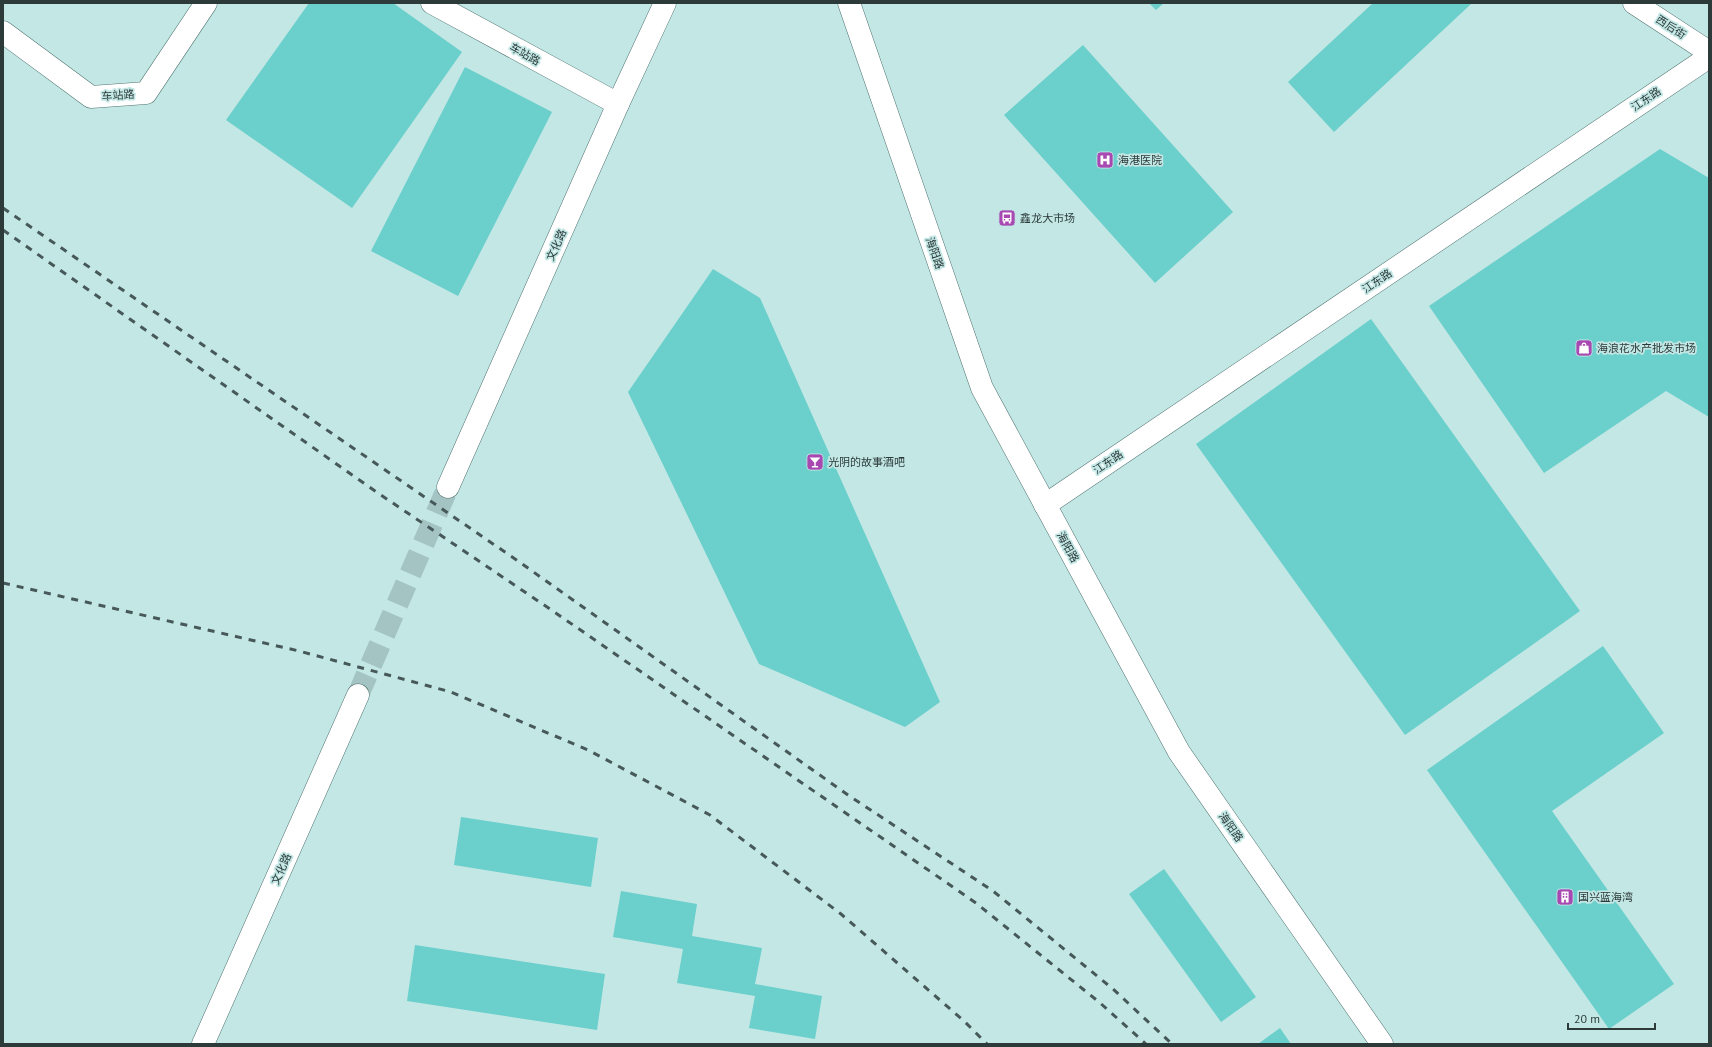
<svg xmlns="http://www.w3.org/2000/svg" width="1712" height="1047" font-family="'PT Sans','Noto Sans SC',sans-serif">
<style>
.building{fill:#6bcfcb}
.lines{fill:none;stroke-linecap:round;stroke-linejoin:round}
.secondary-tunnel{stroke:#a4c4c3;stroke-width:22;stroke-dasharray:22 11;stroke-linecap:butt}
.minor-casing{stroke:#527472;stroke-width:23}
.secondary-casing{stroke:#527472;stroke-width:23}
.minor{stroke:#fff;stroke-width:22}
.secondary{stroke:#fff;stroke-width:22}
.rail{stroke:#465858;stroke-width:3;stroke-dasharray:7 7;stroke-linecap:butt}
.labels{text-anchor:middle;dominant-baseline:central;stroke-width:3.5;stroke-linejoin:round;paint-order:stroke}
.street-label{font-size:11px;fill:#2c3a3a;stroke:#c2e7e5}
.poi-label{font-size:11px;fill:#2c3a3a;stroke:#c2e7e5;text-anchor:start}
</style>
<rect width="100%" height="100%" fill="#c2e7e5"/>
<path class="building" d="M309,3H393L462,52L352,208L226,120Z
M1149,3H1164L1156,10Z
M1373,3H1470L1471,4L1334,132L1288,82Z
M1083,45L1233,212L1155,283L1004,115Z
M465,67L552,112L458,296L371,251Z
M1660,149L1709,178V417L1666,391L1544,473L1429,306Z
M713,269L760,298L940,702L905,727L759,664L628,392Z
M1371,319L1580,611L1405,735L1196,444Z
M1603,646L1664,733L1552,811L1674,984L1609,1029L1427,770Z
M461,817L598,838L591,887L454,865Z
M1164,869L1256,997L1221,1022L1129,894Z
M621,891L697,904L692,936L762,948L755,984L822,996L815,1039L749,1028L755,996L677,983L683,949L613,937Z
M415,945L605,974L597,1030L407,1001Z
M1280,1028L1291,1044H1258Z"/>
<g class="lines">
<path class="secondary-tunnel" d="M358,695L448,487"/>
<g class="minor-casing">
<path id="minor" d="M432,3L618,104
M1634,3L1709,52
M3,32L91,97L146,93L206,3
M1045,505L1709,57"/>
</g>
<g class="secondary-casing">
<path id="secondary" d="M849,3L982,388L1179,752L1382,1044
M448,487L618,104L665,3
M203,1044L358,695"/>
</g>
<use href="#minor" class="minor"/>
<use href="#secondary" class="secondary"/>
<path class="rail" d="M3,208L518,561L848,795L993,891L1113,989L1172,1044
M3,230L375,491L550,609L976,903L1099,1002L1146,1044
M3,583L299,651L451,692L588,750L710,815L841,914L964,1021L987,1044"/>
</g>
<defs>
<g id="hospital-square" transform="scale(0.9)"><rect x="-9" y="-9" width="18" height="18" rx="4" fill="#a849b2" stroke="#c2e7e5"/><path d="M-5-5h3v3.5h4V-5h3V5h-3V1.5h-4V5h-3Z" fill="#fff"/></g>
<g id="bus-square" transform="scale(0.9)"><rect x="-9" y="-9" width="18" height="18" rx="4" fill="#a849b2" stroke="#c2e7e5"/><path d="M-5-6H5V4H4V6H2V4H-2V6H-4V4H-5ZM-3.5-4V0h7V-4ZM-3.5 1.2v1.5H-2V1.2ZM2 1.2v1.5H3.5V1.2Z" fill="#fff"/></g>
<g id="shop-square" transform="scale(0.9)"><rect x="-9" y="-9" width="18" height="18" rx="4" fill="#a849b2" stroke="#c2e7e5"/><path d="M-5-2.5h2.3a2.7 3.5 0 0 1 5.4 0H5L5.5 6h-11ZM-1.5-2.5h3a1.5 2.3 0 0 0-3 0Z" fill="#fff"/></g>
<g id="bar-square" transform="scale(0.9)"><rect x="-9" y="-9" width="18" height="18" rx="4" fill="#a849b2" stroke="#c2e7e5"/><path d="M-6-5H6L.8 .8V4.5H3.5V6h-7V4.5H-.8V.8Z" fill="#fff"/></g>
<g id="building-square" transform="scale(0.9)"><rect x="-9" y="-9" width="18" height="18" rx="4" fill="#a849b2" stroke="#c2e7e5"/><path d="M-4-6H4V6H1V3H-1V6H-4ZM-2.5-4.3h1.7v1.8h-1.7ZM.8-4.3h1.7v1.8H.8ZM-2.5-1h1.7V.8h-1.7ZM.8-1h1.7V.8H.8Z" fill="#fff"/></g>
</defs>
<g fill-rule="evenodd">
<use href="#hospital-square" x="1105" y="160"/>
<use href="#bus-square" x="1007" y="218"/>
<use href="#shop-square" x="1584" y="348"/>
<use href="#bar-square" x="815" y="462"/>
<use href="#building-square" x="1565" y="897"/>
</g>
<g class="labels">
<g class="street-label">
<text transform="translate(1671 27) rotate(33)">西后街</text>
<text transform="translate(525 54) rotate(29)">车站路</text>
<text transform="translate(118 95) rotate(-4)">车站路</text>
<text transform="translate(1646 99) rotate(-34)">江东路</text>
<text transform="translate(556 245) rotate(-66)">文化路</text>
<text transform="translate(935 253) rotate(71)">海阳路</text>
<text transform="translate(1377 281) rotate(-34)">江东路</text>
<text transform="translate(1108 462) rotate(-34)">江东路</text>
<text transform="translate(1068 547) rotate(61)">海阳路</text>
<text transform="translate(1231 827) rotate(55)">海阳路</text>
<text transform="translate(281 869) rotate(-66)">文化路</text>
</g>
<g class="poi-label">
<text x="1118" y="160">海港医院</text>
<text x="1020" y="218">鑫龙大市场</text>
<text x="1597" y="348">海浪花水产批发市场</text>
<text x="828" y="462">光阴的故事酒吧</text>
<text x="1578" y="897">国兴蓝海湾</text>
</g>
</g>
<rect width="1712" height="1047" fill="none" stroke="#2c3a3a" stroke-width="8"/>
<path d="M1568 1023v6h87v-6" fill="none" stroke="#2c3a3a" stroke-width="2"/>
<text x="1574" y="1023" font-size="12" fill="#2c3a3a" stroke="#c2e7e5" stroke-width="3" paint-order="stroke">20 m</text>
</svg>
